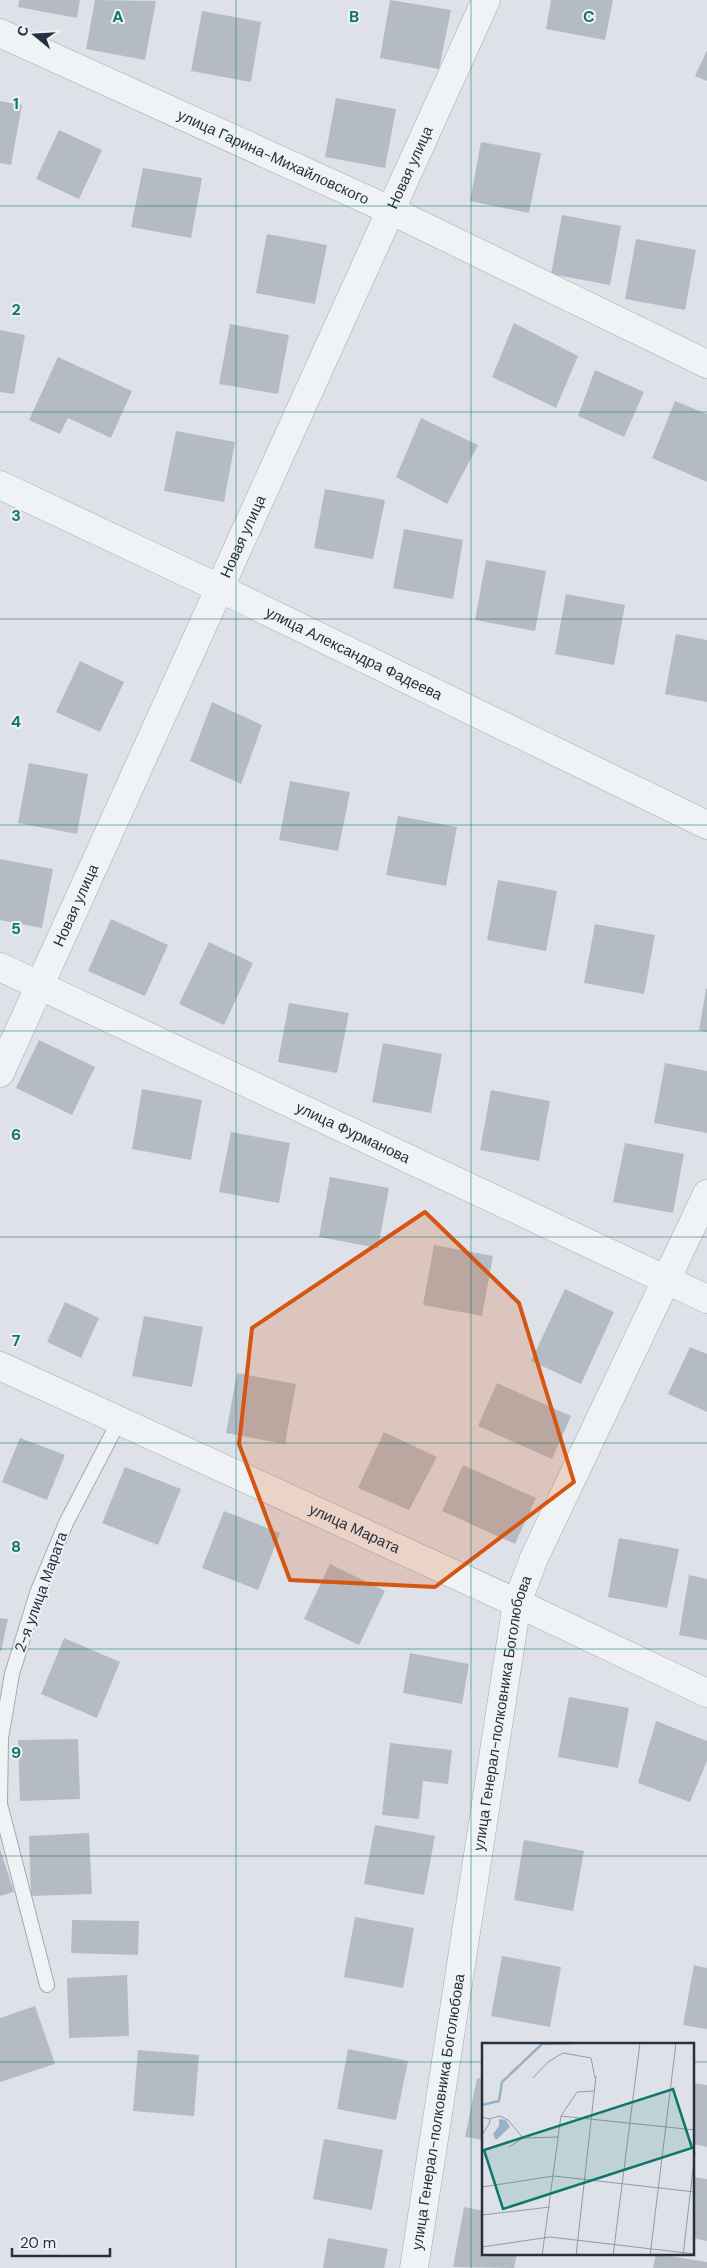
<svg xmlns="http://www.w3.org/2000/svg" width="707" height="2268" font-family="'DM Sans',sans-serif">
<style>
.building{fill:#b5bbc5}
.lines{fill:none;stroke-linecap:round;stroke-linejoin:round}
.service-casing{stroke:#a3a9b2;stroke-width:16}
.minor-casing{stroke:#a3a9b2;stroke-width:29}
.service{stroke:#f0f3f6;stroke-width:14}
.minor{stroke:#f0f3f6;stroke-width:28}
.marked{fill:#d55511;fill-opacity:0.2;stroke:#d55511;stroke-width:4;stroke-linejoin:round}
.grid{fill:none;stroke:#0f766e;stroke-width:1;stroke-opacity:0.55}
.labels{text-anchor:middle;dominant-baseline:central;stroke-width:4;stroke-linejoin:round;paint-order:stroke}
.street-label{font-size:15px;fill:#26303f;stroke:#edf1f5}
.inset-river{fill:none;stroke:#97b1c9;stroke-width:2.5}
.inset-road{fill:none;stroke:#949ba4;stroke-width:1}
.view{fill:#0f766e;fill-opacity:0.15;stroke:#0f766e;stroke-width:2.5}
.inset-edge{fill:none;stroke:#26303f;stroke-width:2.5}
.grid-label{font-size:16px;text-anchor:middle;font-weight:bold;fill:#0f766e;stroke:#edf1f5;stroke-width:4;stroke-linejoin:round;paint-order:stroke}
</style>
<rect width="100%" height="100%" fill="#dee2e8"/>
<path class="building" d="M19,0H80L77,18L18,7Z
M95,0L156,1L145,60L86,49Z
M390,0L451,10L439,69L380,58Z
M551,0H613L605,40L546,29Z
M202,11L261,22L251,82L191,71Z
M707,50V81L695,76Z
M336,98L396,109L385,168L325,157Z
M0,101L22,105L11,165L0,163Z
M59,130L102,150L79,199L36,179Z
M481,142L541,153L529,213L470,201Z
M143,168L202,178L191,238L131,227Z
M562,215L621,226L610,285L551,274Z
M267,234L327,245L315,304L256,293Z
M636,239L696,250L685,310L625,299Z
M514,323L578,356L556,408L492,377Z
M230,324L289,335L278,394L219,384Z
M0,330L25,335L14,394L0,392Z
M58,357L132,391L111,438L68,418L60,434L29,420Z
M595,370L644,392L624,437L578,416Z
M675,401L707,414V482L652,458Z
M421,418L478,445L447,504L396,477Z
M176,431L235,442L224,502L164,491Z
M325,489L385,500L373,559L314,548Z
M404,529L463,540L453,599L393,588Z
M486,560L546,571L535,631L475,620Z
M566,594L625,605L614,665L555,654Z
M676,634L707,640V702L665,694Z
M80,661L124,682L100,732L56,712Z
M212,702L262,725L241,784L190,761Z
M29,763L88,774L77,834L18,823Z
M290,781L350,792L338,851L279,840Z
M398,816L457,827L446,886L386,875Z
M0,859L53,869L42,928L0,920Z
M498,880L557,891L546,951L487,940Z
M111,919L168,945L145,996L88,971Z
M595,924L655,935L644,994L584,983Z
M209,942L253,963L224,1025L179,1004Z
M706,989H707V1032L699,1030Z
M289,1003L349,1013L337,1073L278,1062Z
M39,1040L95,1067L72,1115L16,1088Z
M383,1043L442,1054L431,1113L372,1102Z
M665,1063L707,1071V1133L654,1123Z
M142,1089L202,1100L191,1160L132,1149Z
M491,1090L550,1101L539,1161L480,1150Z
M231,1132L290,1143L279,1203L219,1192Z
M625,1143L684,1154L673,1213L613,1202Z
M330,1177L389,1188L378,1248L319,1237Z
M434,1245L493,1256L482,1316L423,1305Z
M565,1289L614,1312L581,1384L531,1361Z
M65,1302L99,1318L81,1358L47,1342Z
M144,1316L203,1327L192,1387L132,1376Z
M690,1347L707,1354V1412L668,1394Z
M237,1373L296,1384L285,1444L226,1433Z
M497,1383L571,1416L552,1459L478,1426Z
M384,1432L437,1457L409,1510L358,1488Z
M20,1438L65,1455L47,1500L2,1482Z
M463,1465L536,1498L515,1544L442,1511Z
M125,1467L181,1489L158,1545L102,1523Z
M224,1511L280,1533L258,1590L202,1568Z
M619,1538L679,1549L667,1608L608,1597Z
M330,1564L385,1591L359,1645L304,1619Z
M689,1575L707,1579V1640L679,1635Z
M0,1618L8,1619L1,1651H0Z
M64,1638L120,1662L97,1718L41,1694Z
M410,1653L469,1664L462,1704L403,1693Z
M569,1697L629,1708L618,1768L558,1757Z
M656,1721L707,1741V1761L690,1802L638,1783Z
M78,1739L80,1799L20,1801L18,1740Z
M390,1743L452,1750L448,1784L423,1781L419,1819L382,1815Z
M375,1825L435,1836L424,1895L364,1884Z
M89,1833L92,1894L31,1896L29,1836Z
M524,1840L584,1851L573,1911L514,1900Z
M0,1849L14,1892L0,1896Z
M355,1917L414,1928L403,1988L344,1977Z
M72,1920L139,1921L138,1955L71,1953Z
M502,1956L561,1967L550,2027L491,2016Z
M694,1965L707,1968V2029L683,2025Z
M127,1975L129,2036L69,2038L67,1978Z
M35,2006L55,2064L0,2082V2018Z
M348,2049L408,2061L396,2120L337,2109Z
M138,2050L199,2055L194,2116L133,2111Z
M477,2078L483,2079V2140L465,2137Z
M693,2083L707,2085V2147L693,2144Z
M324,2139L383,2150L372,2210L313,2199Z
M693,2177L707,2179V2241L693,2238Z
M464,2207L483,2211V2254H517L514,2268L453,2267Z
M328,2238L388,2249L384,2268H323Z
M656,2254L707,2262V2268H653Z"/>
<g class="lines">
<g class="service-casing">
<path id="service" d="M0,1804L1,1738L12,1674L37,1593L66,1523L119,1421
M0,1804L47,1985"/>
</g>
<g class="minor-casing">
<g id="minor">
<path id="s1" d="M0,33L392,211L707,364"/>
<path id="s2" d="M0,485L219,588L707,825"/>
<path id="s3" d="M0,967L707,1299"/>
<path id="s4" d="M0,1073L486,0"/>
<path id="s5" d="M0,1366L517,1603L707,1693"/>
<path id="s6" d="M414,2268L517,1603L534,1558L707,1194"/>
</g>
</g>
<use href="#service" class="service"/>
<use href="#minor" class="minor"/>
</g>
<path class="marked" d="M425,1212L519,1303L574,1482L435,1587L290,1580L239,1444L252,1328Z"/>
<path class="grid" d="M236,0V2268M471,0V2268M0,206H707M0,412H707M0,619H707M0,825H707M0,1031H707M0,1237H707M0,1443H707M0,1649H707M0,1856H707M0,2062H483M693,2062H707"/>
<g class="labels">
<g class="street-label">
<text stroke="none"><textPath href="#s1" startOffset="300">улица Гарина-Михайловского</textPath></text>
<text stroke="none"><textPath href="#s4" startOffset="994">Новая улица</textPath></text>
<text stroke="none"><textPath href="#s4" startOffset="589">Новая улица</textPath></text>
<text stroke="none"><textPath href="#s2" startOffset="392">улица Александра Фадеева</textPath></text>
<text stroke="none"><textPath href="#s4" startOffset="184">Новая улица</textPath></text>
<text stroke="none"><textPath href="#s3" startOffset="390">улица Фурманова</textPath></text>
<text stroke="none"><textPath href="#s5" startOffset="390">улица Марата</textPath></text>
<text transform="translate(41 1592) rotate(-70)">2-я улица Марата</text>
<text stroke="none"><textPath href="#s6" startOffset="562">улица Генерал-полковника Боголюбова</textPath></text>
<text stroke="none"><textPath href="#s6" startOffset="158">улица Генерал-полковника Боголюбова</textPath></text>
</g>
</g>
<g transform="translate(482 2043)">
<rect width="212" height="212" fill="#dee2e8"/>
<path d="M17,76L24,77L28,84L14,97L11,91L17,83Z" fill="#97b1c9"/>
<path class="inset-river" d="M0,62L17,58L20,39L60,1L91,0"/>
<path class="inset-road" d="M51,35L66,19L81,10L109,15L113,35M79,73L213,87M0,74L7,76L8,79L0,92M7,76L18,73L26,77L41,95L76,94M27,104L41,95M0,144L72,133L213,149M0,172L68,164M0,204L68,194L213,211M60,213L79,73L95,49L113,48M94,213L114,33M131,213L158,0M168,213L194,0M201,213L213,109"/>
<path class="view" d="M191,46L210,105L21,166L2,107Z"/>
<rect width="212" height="212" class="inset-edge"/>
</g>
<g class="grid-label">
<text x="118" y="22">A</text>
<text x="354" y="22">B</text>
<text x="589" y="22">C</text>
<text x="16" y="109">1</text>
<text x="16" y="315">2</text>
<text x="16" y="521">3</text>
<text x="16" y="727">4</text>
<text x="16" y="934">5</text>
<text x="16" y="1140">6</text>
<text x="16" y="1346">7</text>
<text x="16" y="1552">8</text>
<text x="16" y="1758">9</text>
</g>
<g transform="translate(35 35) rotate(288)" stroke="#edf1f5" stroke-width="4" paint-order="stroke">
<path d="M0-4L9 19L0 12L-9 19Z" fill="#26303f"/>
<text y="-8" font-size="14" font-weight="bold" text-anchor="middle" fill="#26303f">С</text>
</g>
<path d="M12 2248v8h98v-8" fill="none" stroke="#26303f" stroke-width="2.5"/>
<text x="20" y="2248" font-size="15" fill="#26303f" stroke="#edf1f5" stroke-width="4" paint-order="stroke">20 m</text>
</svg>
